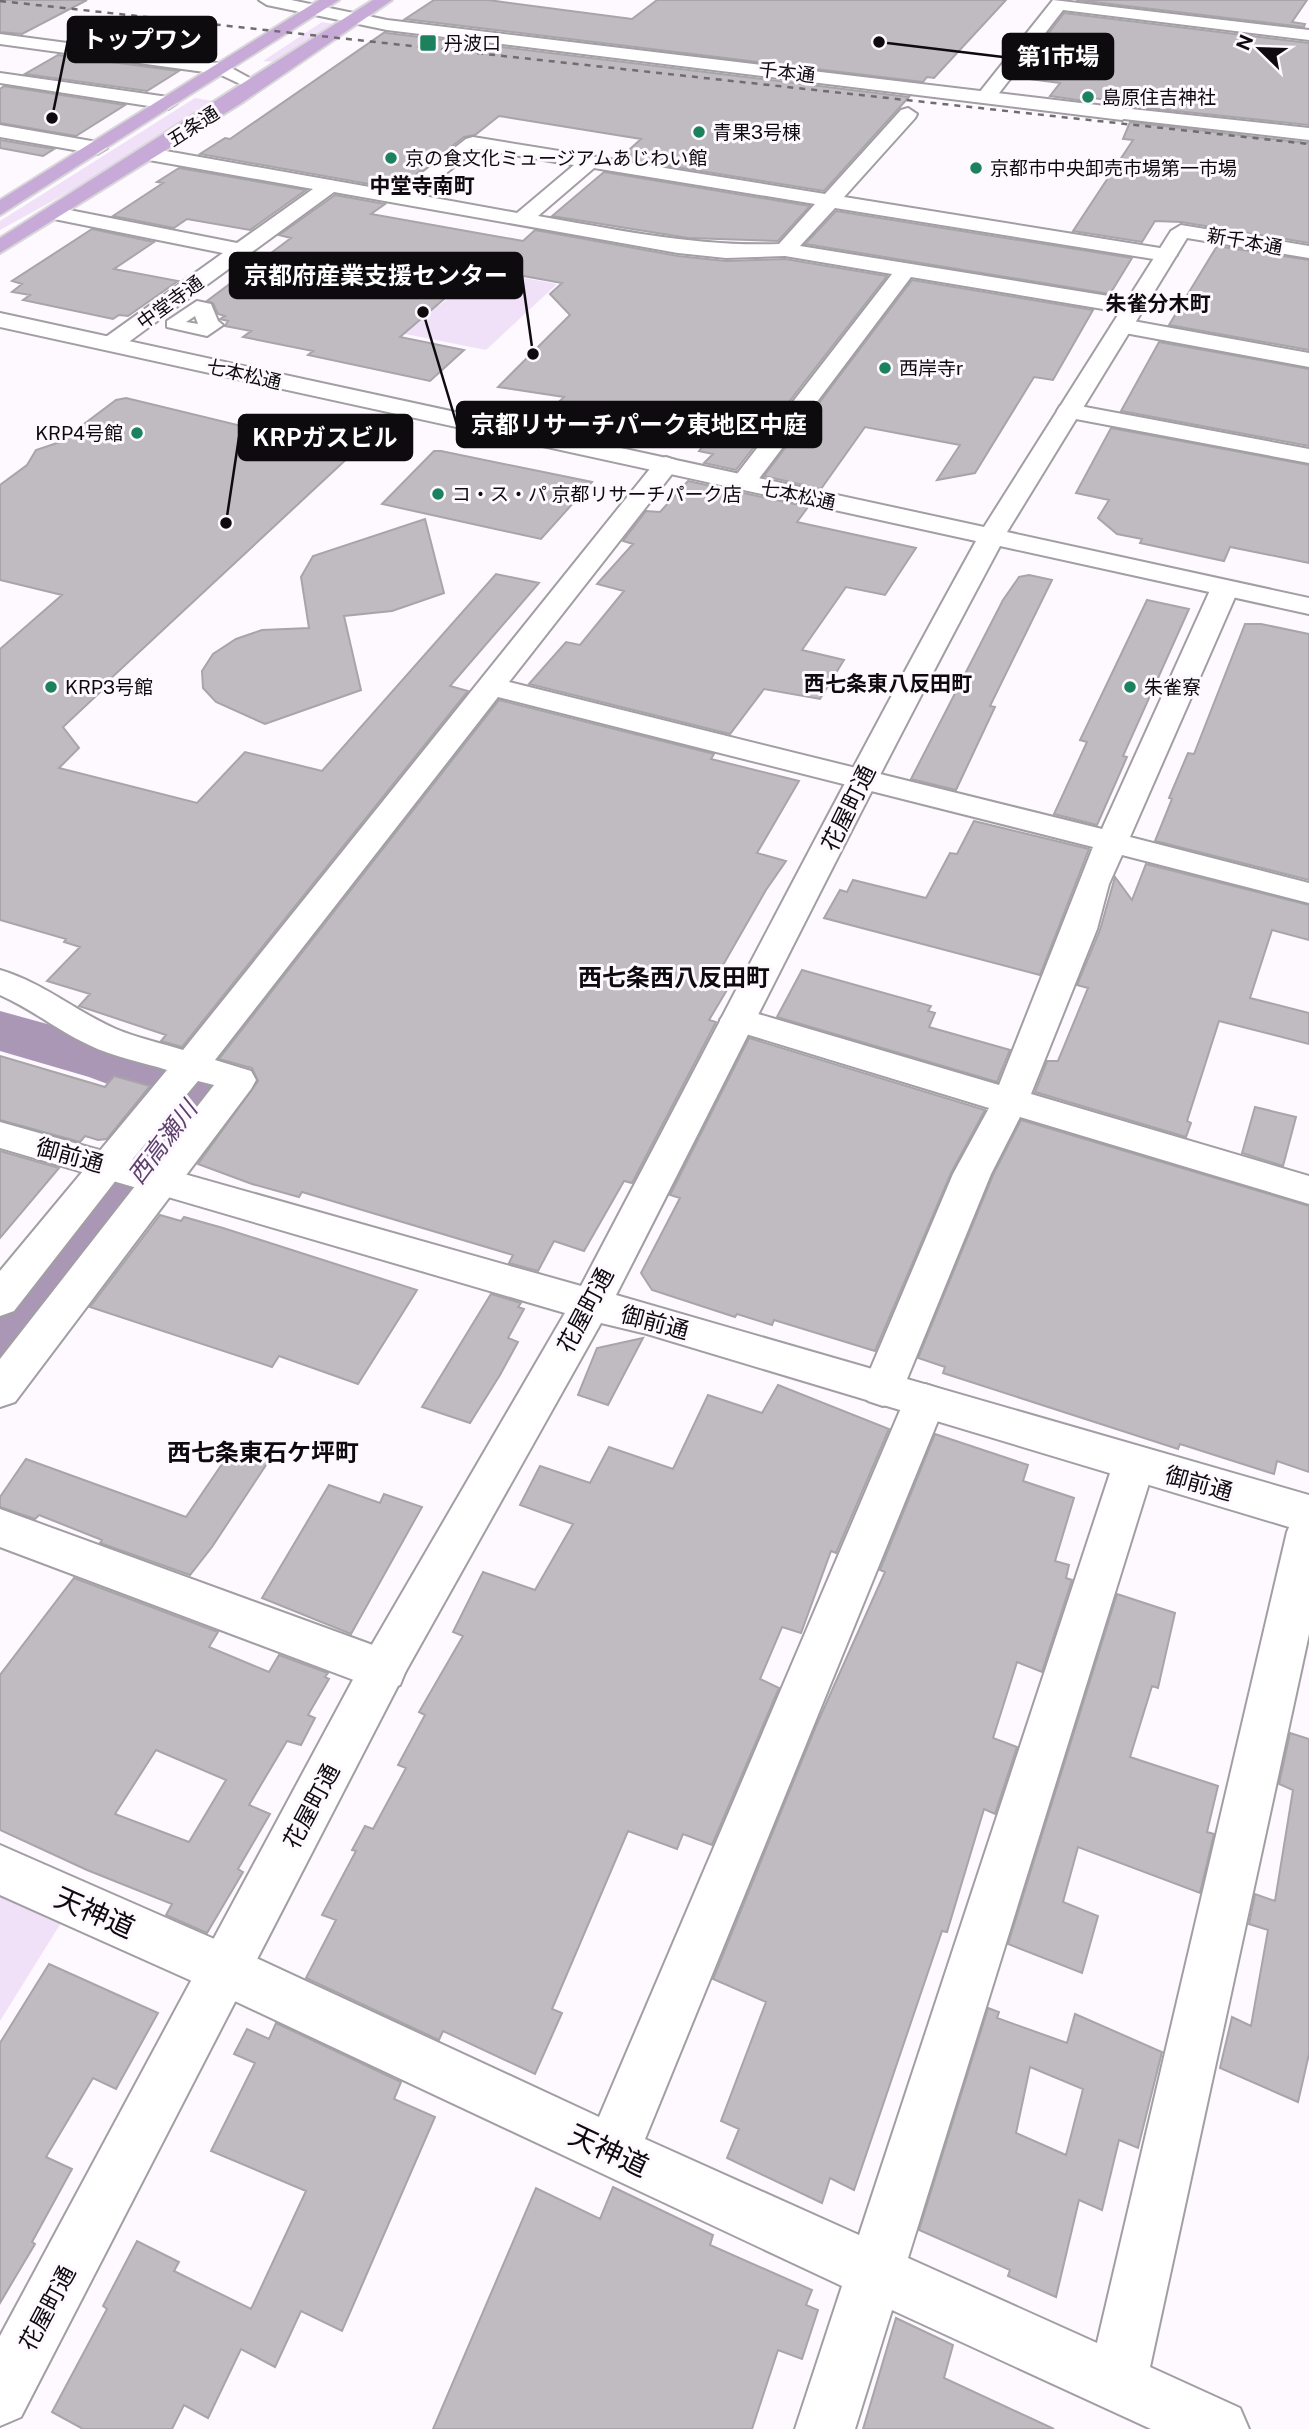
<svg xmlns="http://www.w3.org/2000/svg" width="1309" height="2429" font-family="'Public Sans','Noto Sans JP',sans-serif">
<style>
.green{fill:#f0e1f8}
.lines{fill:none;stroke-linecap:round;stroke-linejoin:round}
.river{fill:#aa97b5;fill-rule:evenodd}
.building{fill:#bfbbc1;stroke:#a8a4aa;stroke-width:2;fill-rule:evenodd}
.pedestrian-casing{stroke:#a29ea4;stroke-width:4}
.minor-casing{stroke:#a29ea4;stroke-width:4}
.tertiary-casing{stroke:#a29ea4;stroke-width:4}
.trunk-casing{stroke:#d8d8d8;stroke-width:4}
.pedestrian{fill:#fff;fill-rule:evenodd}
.minor{fill:#fff;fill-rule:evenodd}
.tertiary{fill:#fff;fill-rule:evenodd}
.trunk{fill:#c8aad8;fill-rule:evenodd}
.rail{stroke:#706d71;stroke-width:2.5;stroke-dasharray:6 6;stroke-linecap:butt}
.poi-dot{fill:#1b825d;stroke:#fdf9ff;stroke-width:2.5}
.labels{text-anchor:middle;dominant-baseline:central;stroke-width:6;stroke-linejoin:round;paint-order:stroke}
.far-poi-label{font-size:19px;fill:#0d0b0d;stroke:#fdf9ff;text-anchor:start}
.far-street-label{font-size:19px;fill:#0d0b0d;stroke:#fdf9ff}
.far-neighbourhood-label{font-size:21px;font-weight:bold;fill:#0d0b0d;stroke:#fdf9ff}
.street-label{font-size:23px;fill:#0d0b0d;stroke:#fdf9ff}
.neighbourhood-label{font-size:24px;font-weight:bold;fill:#0d0b0d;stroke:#fdf9ff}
.water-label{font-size:24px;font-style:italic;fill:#5d406c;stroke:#fdf9ff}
.near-street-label{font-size:28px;fill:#0d0b0d;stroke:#fdf9ff}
.leader{fill:none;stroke:#0d0b0d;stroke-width:2.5}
.callout-dot{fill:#0d0b0d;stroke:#fdf9ff;stroke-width:2.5}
.callout{fill:#0d0b0d;stroke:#0d0b0d;stroke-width:2.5}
.callout-label{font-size:24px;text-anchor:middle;font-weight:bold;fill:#fff}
</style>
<rect width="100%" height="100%" fill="#fdf9ff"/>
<path class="green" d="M322,22L333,24L275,62L263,61Z
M195,98L213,101L85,183L0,230V221Z
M481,270L557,284L486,350L345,322L369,292L440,305Z
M0,1894L61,1923L0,2021Z"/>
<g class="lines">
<path class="river" d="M0,1011L131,1047L220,1080L229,1095L24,1374L0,1382V1303L158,1103L89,1077L0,1051Z"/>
</g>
<path class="building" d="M0,0H87L22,34L0,32Z
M434,0H488L632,19L657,0H1006L934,78L927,77L923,82L405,19Z
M1076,0H1307L1292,22L1305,24L1304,27Z
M1064,13L1309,43V125L1137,107L1138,105L1087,97L1084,101L1050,96L1060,83L1015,77Z
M385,32L387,33L909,97L824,191L620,158L641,139L499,116L475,135L464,137L397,189L200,154L225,138L230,139Z
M58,55L179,71L147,91L25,74Z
M4,86L125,105L76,136L0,123V89Z
M1130,122L1309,143V243L1181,222L1155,221L1142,242L1073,231L1133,140L1123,139Z
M0,140L54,149L43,156L0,148Z
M179,168L306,190L250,230L187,219L174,228L113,216L163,183L157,182Z
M604,172L810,206L778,241L688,238L552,216Z
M335,195L385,204L371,214L523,241L535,230L678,256L726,261L785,259L887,276L736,470L704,463L713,454L699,451L702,447L649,436L652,432L550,411L564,397L498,387L570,315L550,294L562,283L480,268L400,337L464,350L430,381L308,355L313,351L243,337L251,331L225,326L228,321L220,319L225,316L218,314L213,303L207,301L291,238L279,235Z
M836,211L1132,258L1110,294L805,244Z
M92,229L154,242L114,269L178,281L128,316L119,315L113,319L23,300L30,295L12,292L22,284L12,281Z
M1217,246L1309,260V350L1169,325Z
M912,280L1093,310L1053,380L1034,377L975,473L937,480L960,445L865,427L821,489L764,476Z
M1159,342L1309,369V446L1121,411Z
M126,398L275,434L287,424L367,440L108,681L111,682L63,727L79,748L59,768L197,803L245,752L322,771L496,574L539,583L450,686L468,691L182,1047L161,1041L166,1035L79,1006L90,994L47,981L80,947L64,942L66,939L0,920V649L62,595L0,580V485L27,465L36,450L60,442L116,400Z
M1111,428L1309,465V563L1230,547L1224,561L1140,543L1142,539L1117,534L1098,518L1109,500L1076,493Z
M434,451H441L592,482L541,539L382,504Z
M688,481L808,507L797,522L916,548L885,595L846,587L802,650L844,660L820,699L764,689L730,734L529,684L566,642L580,645L624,591L597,584L633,544L623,541L646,511L660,512Z
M425,519L444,593L392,611L344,616L361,690L265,724L216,702L203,688L202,671L213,654L236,639L262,630L309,628L301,577L313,556Z
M1029,575L1052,580L990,706L995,707L956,790L911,779L1003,600L1019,577Z
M1147,600L1189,609L1123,756L1127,757L1097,825L1054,814L1087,742L1080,740Z
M1245,624H1261L1309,634V880L1155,841L1172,799L1169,798L1188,753L1194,754Z
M499,700L714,754L711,759L799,781L757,853L786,861L766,890L711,986L727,990L709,1020L716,1022L632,1183L624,1181L584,1251L554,1241L538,1271L509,1263L513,1255L302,1192L299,1197L252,1184L198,1164L258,1081L252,1068L219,1059Z
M974,821L1089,849L1040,975L824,918L840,890L847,892L853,880L926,898L950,853L957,854Z
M1146,864L1309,905V940L1272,930L1250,998L1309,1013V1044L1219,1021L1187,1121L1191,1123L1186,1137L1035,1092L1047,1061H1058L1088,988L1077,985L1100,930L1115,877L1132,900Z
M802,970L931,1006L928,1011L935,1013L929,1027L1010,1050L997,1082L777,1017Z
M749,1038L985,1110L951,1173L875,1351L774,1320L772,1325L737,1314L735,1317L652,1290L641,1273L680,1198L670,1195Z
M0,1056L105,1087L114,1076L150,1086L107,1139L98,1140L85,1136L80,1142L0,1120Z
M1255,1107L1296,1117L1283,1166L1242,1153Z
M1021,1120L1309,1206V1472L1277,1461L1274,1474L1180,1444L1178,1449L943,1373L945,1367L918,1358L993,1175Z
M0,1151L59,1168L0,1238Z
M160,1215L181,1221L184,1217L223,1228L417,1290L358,1384L279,1356L272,1367L90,1307Z
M491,1294L521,1303L518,1307L524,1309L508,1338L518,1342L500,1375L470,1423L422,1407Z
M643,1338L608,1405L578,1395L597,1348Z
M778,1385L889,1429L836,1553L831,1551L801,1633L782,1627L760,1679L779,1688L712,1845L683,1834L677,1849L628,1831L552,2009L562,2013L535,2074L443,2031L439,2040L306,1978L336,1920L322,1915L356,1851L352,1850L365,1826L373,1829L406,1768L398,1765L425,1715L419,1712L463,1636L453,1632L483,1572L535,1590L573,1524L520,1505L540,1466L590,1483L609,1447L673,1469L708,1395L762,1413Z
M935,1434L1028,1465L1023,1481L1074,1498L1055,1561L1069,1565L1066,1578L1072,1580L1042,1672L1017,1662L993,1738L1017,1747L995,1814L984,1809L947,1932L942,1931L854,2190L830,2178L822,2203L727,2158L739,2129L721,2121L766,2002L713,1979L816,1726L885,1572L880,1570Z
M233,1448L268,1462L212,1547L190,1575L100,1543L102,1540L39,1515L35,1519L0,1507V1497L26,1459L186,1517Z
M329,1485L380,1503L384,1494L422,1507L351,1634L262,1598Z
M74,1578L218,1632L209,1647L269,1672L279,1655L328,1673L325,1677L329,1679L308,1715L315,1718L301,1745L287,1741L249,1805L270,1814L238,1869L243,1872L207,1933L166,1915L172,1904L87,1870L0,1830V1675ZM156,1750L226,1780L189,1842L115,1814Z
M1117,1594L1175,1613L1158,1688L1152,1686L1130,1757L1218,1786L1207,1832L1214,1834L1200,1893L1078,1847L1063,1902L1098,1916L1082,1973L1008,1944Z
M1290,1733L1309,1739V2054L1298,2102L1220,2068L1232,2017L1251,2026L1268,1930L1249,1924L1255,1894L1275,1901L1293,1790L1279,1784Z
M49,1964L158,2013L116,2089L93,2078L46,2157L72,2169L32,2242L35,2244L0,2303V2043Z
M988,2008L999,2012L997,2018L1067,2043L1075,2014L1162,2052L1138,2148L1119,2140L1102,2210L1079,2200L1056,2297L1008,2276L1010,2270L919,2230ZM1030,2067L1083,2089L1066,2155L1016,2133Z
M276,2023L401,2082L394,2099L435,2117L342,2331L301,2311L275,2367L241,2349L208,2418L184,2405L172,2429H83L52,2412L107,2309L103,2306L137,2241L179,2262L174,2271L251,2309L306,2191L211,2151L255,2063L234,2054L247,2029L269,2039Z
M613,2187L713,2235L710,2245L812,2290L806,2305L818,2310L802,2359L778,2350L752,2429H433L536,2188L600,2219Z
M896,2318L953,2345L944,2378L1054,2429H863Z"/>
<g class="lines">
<g class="pedestrian-casing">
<path id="pedestrian" d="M197,301L211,304L218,321L223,325L207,336L167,327V321ZM195,316L198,324L186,322Z"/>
</g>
<g class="minor-casing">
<path id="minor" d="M1053,0L1309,30V40L1063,10L993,101H979L977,97L979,93Z
M0,34L224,64L264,86L255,91L219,74L0,44Z
M0,73L168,97L177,103L168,109L0,83Z
M908,108L917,114L915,118L844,197L1166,249L1177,255L1166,261L835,208L800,246L1133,300L1144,307L1133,314L911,277L752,488H734L730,483L892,274L785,256L726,258L678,253L334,192L119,349H103L100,344L103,339L223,253L54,219L44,213L54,207L237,243L313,189L149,160L142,158L139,154L142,150L149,148L398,192L466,139L473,137L825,194L901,110ZM477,149L574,165L517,213L418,195ZM594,168L815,204L779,244C697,247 619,230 538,216Z
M1122,108L1309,128V140L1115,118L1113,114Z
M0,125L97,142L107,148L97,154L0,137Z
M1122,319L1309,353V367L1114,331L1111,326Z
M1069,404L1309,449V463L1060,416L1057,411L1060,406Z
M666,457L675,460L679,465L509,682L1102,829L1211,588L1215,582H1235L1239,588L1130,837L1309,883V903L1122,855L1109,884L1097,929L1031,1094L1309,1176V1204L1020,1117L991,1174L898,1401L883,1406L868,1401L862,1389L953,1174L989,1108L726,1028L720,1020L726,1012L738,1008L999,1085L1093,847L498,697L215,1060L251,1071L256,1080L251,1089L15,1402L0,1407V1359L214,1085L198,1081L131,1161L14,1311L0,1316V1271L167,1070C142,1062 113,1057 89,1045C58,1031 32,1009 0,995V970C44,983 75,1011 116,1029C137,1038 161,1043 183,1050L657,460Z
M925,1384L940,1389L946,1401L645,2139L859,2235L1113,1464L1119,1451L1134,1446L1149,1451L1155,1464L908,2258L1097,2343L1287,1532L1293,1518L1309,1513V1634L1150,2367L1240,2408L1249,2429H1151L892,2310L855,2429H795L842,2286L192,1981L0,1895V1845L228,1945L599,2117L904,1401L910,1389Z
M0,1509L400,1655L406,1670L400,1685L383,1691L0,1547Z"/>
</g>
<g class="tertiary-casing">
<path id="tertiary" d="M259,0H291L387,20L1122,108L1131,114L1122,120L387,30L267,5Z
M1181,225L1309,246V258L1187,238L1007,532L1309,598V614L1000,546C867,794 744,1045 616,1295L1309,1495V1533L647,1334L601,1323L402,1678L21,2417L0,2426V2336L370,1648L565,1313L0,1148V1122L581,1286C712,1038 840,787 976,541L0,327V313L984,527L1171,231Z"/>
</g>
<g class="trunk-casing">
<path id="trunk" d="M319,0H339L0,215V200Z
M373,0H392L240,104L0,253V238Z"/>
</g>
<use href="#pedestrian" class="pedestrian"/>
<use href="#minor" class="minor"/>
<use href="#tertiary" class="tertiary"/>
<use href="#trunk" class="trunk"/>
<path class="rail" d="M0,1L1309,144"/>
</g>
<g class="poi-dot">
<rect x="419" y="34" width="18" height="18" rx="3.5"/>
<circle cx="1088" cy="97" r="7"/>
<circle cx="699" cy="132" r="7"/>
<circle cx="391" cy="158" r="7"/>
<circle cx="976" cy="168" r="7"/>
<circle cx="885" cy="368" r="7"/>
<circle cx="137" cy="433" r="7"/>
<circle cx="438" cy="494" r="7"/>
<circle cx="51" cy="687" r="7"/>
<circle cx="1130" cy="687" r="7"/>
</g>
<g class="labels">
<g class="far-poi-label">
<text x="444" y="43">丹波口</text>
<text x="1102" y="97">島原住吉神社</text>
<text x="713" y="132">青果3号棟</text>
<text x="405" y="158">京の食文化ミュージアムあじわい館</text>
<text x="990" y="168">京都市中央卸売市場第一市場</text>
<text x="899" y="368">西岸寺r</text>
<text x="123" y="433" text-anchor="end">KRP4号館</text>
<text x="452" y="494">コ・ス・パ 京都リサーチパーク店</text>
<text x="65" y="687">KRP3号館</text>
<text x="1144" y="687">朱雀寮</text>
</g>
<g class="far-street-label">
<text transform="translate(787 72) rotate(7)">千本通</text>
<text transform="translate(193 126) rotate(-33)">五条通</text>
<text transform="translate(1245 241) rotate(10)">新千本通</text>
<text transform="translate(170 302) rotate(-36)">中堂寺通</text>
<text transform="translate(244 374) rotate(13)">七本松通</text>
<text transform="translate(798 495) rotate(12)">七本松通</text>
</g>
<g class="far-neighbourhood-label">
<text x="422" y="185">中堂寺南町</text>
<text x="1158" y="303">朱雀分木町</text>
<text x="888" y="683">西七条東八反田町</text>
</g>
<g class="street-label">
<text transform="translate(848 808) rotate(-64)">花屋町通</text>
<text transform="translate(70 1155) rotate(16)">御前通</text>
<text transform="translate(585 1310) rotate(-62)">花屋町通</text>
<text transform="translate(655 1322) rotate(15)">御前通</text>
<text transform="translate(1199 1483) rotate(16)">御前通</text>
<text transform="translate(311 1806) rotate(-62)">花屋町通</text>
<text transform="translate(47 2308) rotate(-62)">花屋町通</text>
</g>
<g class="neighbourhood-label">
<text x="674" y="977">西七条西八反田町</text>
<text x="263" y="1452">西七条東石ケ坪町</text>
</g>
<g class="water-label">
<text transform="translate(162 1142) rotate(-53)">西高瀬川</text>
</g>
<g class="near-street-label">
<text transform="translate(95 1912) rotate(24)">天神道</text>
<text transform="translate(609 2150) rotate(25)">天神道</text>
</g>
</g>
<path class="leader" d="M52 118L68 40M879 42L1003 57M533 354L522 276M423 312L457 425M226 523L239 437"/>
<g class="callout-dot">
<circle cx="52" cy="118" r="7"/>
<circle cx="879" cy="42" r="7"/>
<circle cx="533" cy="354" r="7"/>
<circle cx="423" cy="312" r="7"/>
<circle cx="226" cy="523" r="7"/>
</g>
<g class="callout">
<rect x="68" y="17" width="148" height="45" rx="7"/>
<rect x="1003" y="34" width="110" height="45" rx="7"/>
<rect x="230" y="253" width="292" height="45" rx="7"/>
<rect x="457" y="402" width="364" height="45" rx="7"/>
<rect x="239" y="415" width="173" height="45" rx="7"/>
</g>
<g class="callout-label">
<text x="142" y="48">トップワン</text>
<text x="1058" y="65">第1市場</text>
<text x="376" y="284">京都府産業支援センター</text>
<text x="639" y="433">京都リサーチパーク東地区中庭</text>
<text x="325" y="446">KRPガスビル</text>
</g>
<g transform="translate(1260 49) rotate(293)" stroke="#fdf9ff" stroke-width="5" paint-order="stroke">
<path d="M0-5L12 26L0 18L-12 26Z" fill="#0d0b0d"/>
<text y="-10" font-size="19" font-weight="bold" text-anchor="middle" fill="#0d0b0d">N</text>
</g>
</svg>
